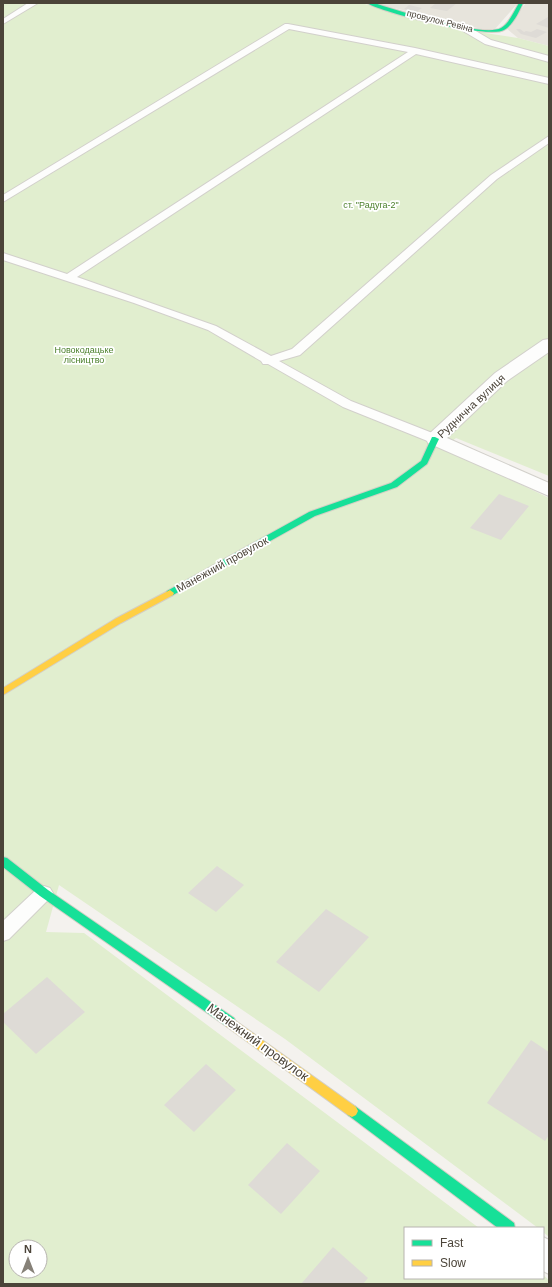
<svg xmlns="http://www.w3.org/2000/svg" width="552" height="1287" font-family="Arial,sans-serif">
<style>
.residential{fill:#e7e4dc}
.green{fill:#e1eecf;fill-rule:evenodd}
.building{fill:#dedbd6}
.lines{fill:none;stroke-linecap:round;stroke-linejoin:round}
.lane-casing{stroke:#d2d0cb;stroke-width:2}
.street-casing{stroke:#d2d0cb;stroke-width:2}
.fast-casing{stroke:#d3cfc5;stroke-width:2}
.slow-casing{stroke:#d3cfc5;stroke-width:2}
.lane{fill:#fdfdfc;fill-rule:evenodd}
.street{fill:#fdfdfc;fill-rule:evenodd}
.fast{fill:#16e098;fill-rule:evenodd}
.slow{fill:#ffcf43;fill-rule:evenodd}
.labels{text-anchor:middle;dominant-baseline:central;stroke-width:3.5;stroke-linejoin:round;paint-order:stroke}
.far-street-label{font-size:9px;fill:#4b4439;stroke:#fff}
.far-park-label{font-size:9px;fill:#4a7f2a;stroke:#fff}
.street-label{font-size:11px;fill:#4b4439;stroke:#fff}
.near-street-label{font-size:13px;fill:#4b4439;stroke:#fff}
</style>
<rect width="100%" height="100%" fill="#f4f2ee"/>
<path class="residential" d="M373,3H518L495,29L486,30Z
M526,3H549V46L518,38L506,28Z"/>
<path class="green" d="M3,3H361L465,30L518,38L549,46V476L456,438L444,448L549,498V1237L543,1232V1228H538L285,1039L59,885L46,932L84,933L479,1228H405V1278H543V1275L549,1280V1284H3ZM16,1247H40V1271H16Z"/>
<path class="building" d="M436,3H457L447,11L430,8Z
M409,5L422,8L416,12L404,9Z
M548,17L549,28L536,24Z
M516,29H520L524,32L526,31L531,32L537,29L547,32L536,38L521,34Z
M499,494L529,506L501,540L470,528Z
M217,866L244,885L216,912L188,893Z
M326,909L369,937L319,992L276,962Z
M47,977L85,1012L36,1054L3,1022V1014Z
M531,1040L549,1052V1135L545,1141L487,1103Z
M206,1064L236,1090L194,1132L164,1105Z
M287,1143L320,1171L281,1214L248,1185Z
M333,1247L368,1278L363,1284H301Z"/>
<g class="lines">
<g class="lane-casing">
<path id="lane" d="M28,3H38L3,24V19Z
M285,24H288L415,48L549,78V84L416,54L77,277L216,326L271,356L292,349L491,175L549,136V143L497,179L300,355L279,361L351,401L440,436L441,439L440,442H430L343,407L268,364H263L261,361L208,330L134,303L3,260V253L67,274L408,52L289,29L3,202V195Z
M463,27H469L491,40L549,56V62L485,44L463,31L462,29Z
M44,886L50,888L53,893L50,898L9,939L3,941V921L38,888Z"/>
</g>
<g class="street-casing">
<path id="street" d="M549,339V352L507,381L447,438L549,483V496L428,443L426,439L428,435L495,373L543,340Z
M543,1237L549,1240V1274L543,1271Z"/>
</g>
<g class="fast-casing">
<path id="fast" d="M367,3H374C396,10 483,38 501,28C509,24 514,11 519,3H523C519,12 513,25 504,30C489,39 382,13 367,3Z
M432,437H435L439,439L427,464L397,487L315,516L173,595L170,596L166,593L167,591L309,512L391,483L421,461Z
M3,857L7,858L48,890L234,1018L236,1022L234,1026L230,1027L226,1026L40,896L3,867Z
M352,1105L356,1107L514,1223L515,1228H498L348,1115L346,1111L348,1107Z"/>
</g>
<g class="slow-casing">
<path id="slow" d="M170,590L174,593L173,595L121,623L3,695V688L115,619Z
M230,1017L356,1107L358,1111L356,1115L352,1117L348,1115L226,1026L224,1022L226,1018Z"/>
</g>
<use href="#lane" class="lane"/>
<use href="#street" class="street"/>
<use href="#fast" class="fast"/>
<use href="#slow" class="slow"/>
</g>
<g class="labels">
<g class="far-street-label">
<text transform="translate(440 21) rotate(14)">провулок Ревіна</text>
</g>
<g class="far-park-label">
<text x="371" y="205">ст. "Радуга-2"</text>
<text x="84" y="350">Новокодацьке<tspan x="84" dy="10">лісництво</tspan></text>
</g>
<g class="street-label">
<text transform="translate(471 406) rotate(-43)">Руднична вулиця</text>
<text transform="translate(222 564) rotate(-29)">Манежний провулок</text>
</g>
<g class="near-street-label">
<text transform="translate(258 1042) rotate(36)">Манежний провулок</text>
</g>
</g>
<rect width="552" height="1287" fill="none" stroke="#4b4439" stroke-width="8"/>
<rect x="404" y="1227" width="140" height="52" fill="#ffffff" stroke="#b7b4b0"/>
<rect x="412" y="1240" width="20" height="6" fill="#16e098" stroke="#b7b4b0"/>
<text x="440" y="1247" font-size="12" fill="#4b4439">Fast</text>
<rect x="412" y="1260" width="20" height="6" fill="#ffcf43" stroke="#b7b4b0"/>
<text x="440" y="1267" font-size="12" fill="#4b4439">Slow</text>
<g transform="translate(28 1259)"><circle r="19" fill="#ffffff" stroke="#b7b4b0"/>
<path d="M0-3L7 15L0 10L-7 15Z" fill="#868178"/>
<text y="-6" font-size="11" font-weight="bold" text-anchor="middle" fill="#4b4439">N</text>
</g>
</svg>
